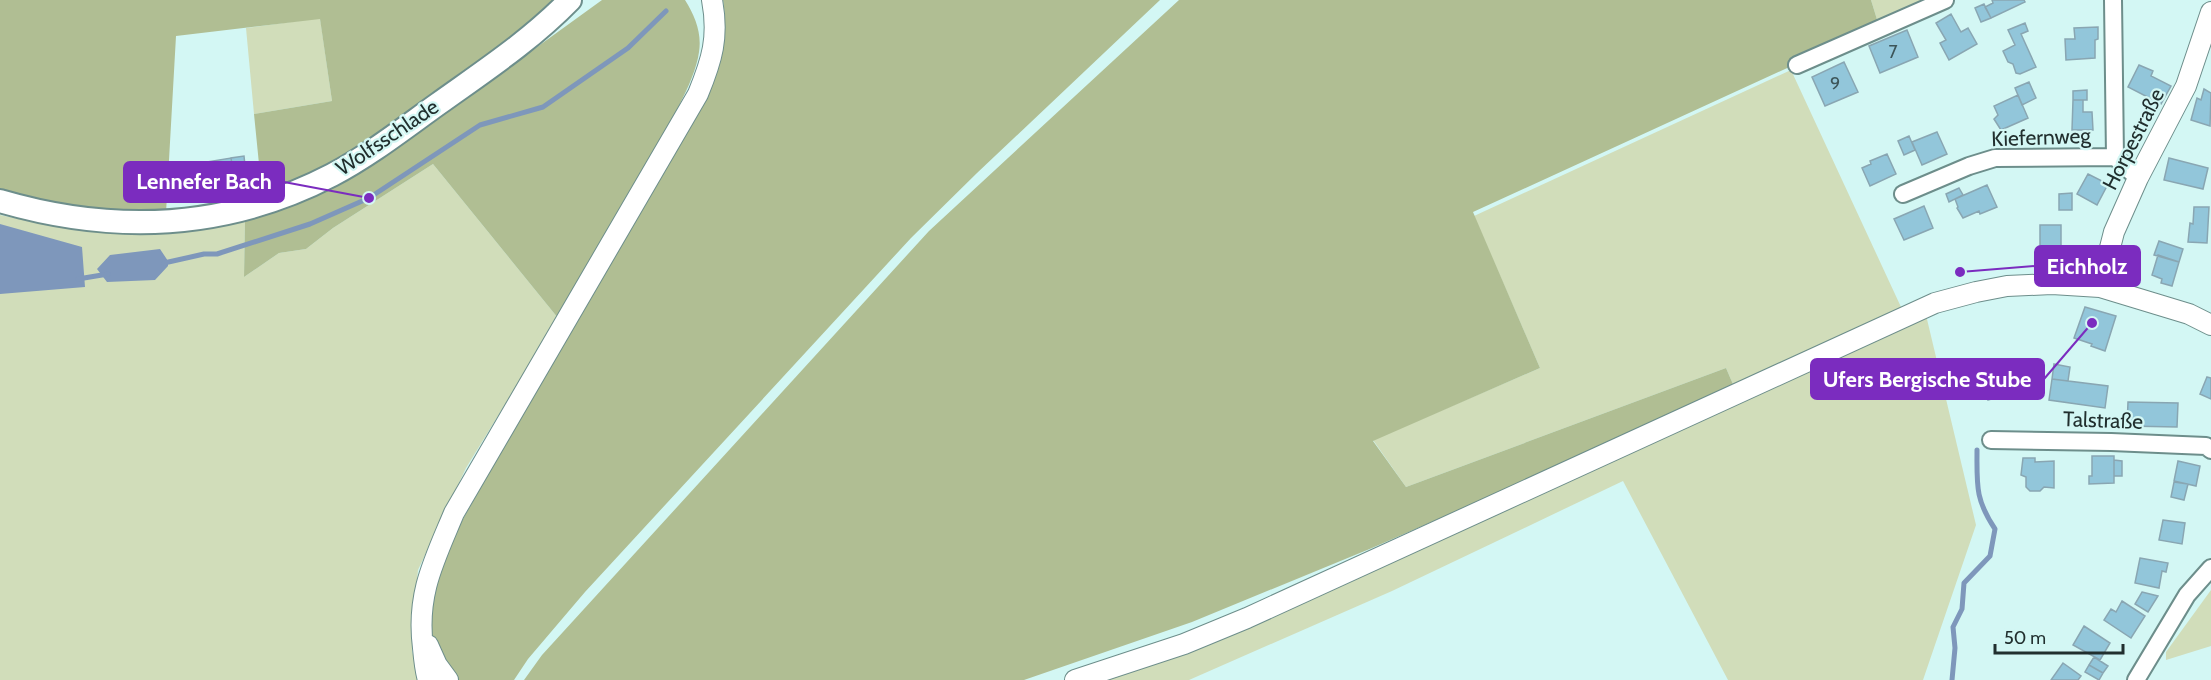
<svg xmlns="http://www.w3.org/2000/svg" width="2211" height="680" font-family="Cabin,sans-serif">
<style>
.green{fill:#d1ddba}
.forest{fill:#b0be93}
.water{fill:#7e97bb}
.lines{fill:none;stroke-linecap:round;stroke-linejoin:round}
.stream{stroke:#7e97bb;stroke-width:5}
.building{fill:#92c6da;stroke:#89a6b2;stroke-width:1.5}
.minor-casing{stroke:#6d8e8b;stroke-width:20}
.tertiary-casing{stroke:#6d8e8b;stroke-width:22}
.secondary-casing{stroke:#6d8e8b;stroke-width:26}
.minor{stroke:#fff;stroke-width:16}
.tertiary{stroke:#fff;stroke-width:20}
.secondary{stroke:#fff;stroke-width:22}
.labels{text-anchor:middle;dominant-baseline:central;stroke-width:4.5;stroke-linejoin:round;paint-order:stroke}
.number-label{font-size:18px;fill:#3d5559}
.street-label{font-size:21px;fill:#212f2e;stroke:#d3f7f4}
.leader{fill:none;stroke:#7b2cbf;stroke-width:2}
.callout-dot{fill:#7b2cbf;stroke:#d3f7f4;stroke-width:2}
.callout{fill:#7b2cbf;stroke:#7b2cbf;stroke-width:2}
.callout-label{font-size:22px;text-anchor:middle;font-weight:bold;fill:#fff}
</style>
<rect width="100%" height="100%" fill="#d3f7f4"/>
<path class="green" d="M1871,0H1938L1879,26Z
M320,18L332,101L254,114L246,28Z
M1791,70L1901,307L1735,389L1726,368L1406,487L1373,440L1540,368L1474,216Z
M433,164L558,318L466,468L418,570L412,628V651L420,680H0V215C57,228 118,236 177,230C200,228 223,223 245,220L244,277L279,253L306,249L333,228Z
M1926,315L1976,525L1923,680H1728L1623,481L1392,591L1189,680H1099Z
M2211,590V646L2166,660V652Z"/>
<path class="forest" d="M0,0H555L507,42L438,93L329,165L262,194L254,114L332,101L320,19L176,36L166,213C110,212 53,208 0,191Z
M602,0H685C695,16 702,33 699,52C695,83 665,131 649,159C618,212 588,265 558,318L433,164L333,228L306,249L279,253L244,277L245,220L292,204L335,185L425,128Z
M723,0H1160L977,173L911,238L585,592L528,659L514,680H457L441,657L429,629L437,573L464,517L570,330L710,89C723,60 728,32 723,0Z
M1179,0H1871L1879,26L1473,212L1540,368L1373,441L1406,487L1726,368L1735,389L1372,548L1192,622L1024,680H524L542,655L929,231Z"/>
<path class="water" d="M0,224L82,247L85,287L0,294Z
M160,249L168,261V266L155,280L107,282L97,269L110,255Z"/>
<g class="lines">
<path class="stream" d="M164,263L204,254H217L310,224L369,198L480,125L543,107L628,48L666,11
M78,279L108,274
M1952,680L1955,648L1953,627L1962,609L1964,583L1990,556L1995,529C1975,499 1977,485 1977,450"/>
</g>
<path class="building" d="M1992,0H2024L2025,2L1991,18L1985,7L1993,3Z
M1984,4L1991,18L1981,22L1975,8Z
M1951,14L1961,32L1968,28L1977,44L1949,60L1940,43L1946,40L1936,23Z
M2025,23L2028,31L2021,34L2036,67L2020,74L2016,73L2013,64L2008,62L2003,51L2015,45L2008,30Z
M2098,27V39L2095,40V58L2066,60L2065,39H2075L2074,28Z
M1907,30L1918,57L1880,73L1869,46Z
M1844,62L1858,92L1825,106L1812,77Z
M2139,65L2153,71L2151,76L2171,86L2161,104L2128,87Z
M2029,82L2036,98L2022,105L2015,88Z
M2204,89L2211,93L2210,126L2191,120L2197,98L2201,100Z
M2087,90V100H2073V91Z
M2018,95L2028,118L2001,130L1994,119L1998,115L1994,106Z
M2073,100H2083V112H2092L2093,130H2072Z
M1937,132L1947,154L1922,165L1912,142Z
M1909,136L1915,150L1904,155L1898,141Z
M1887,154L1896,174L1870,186L1862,168L1871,164L1870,161Z
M244,156L246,175L234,177L231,158Z
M231,158L234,177L223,179V182L203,185L200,163Z
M2169,158L2208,168L2203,189L2164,180Z
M2088,174L2108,184L2097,205L2077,194Z
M1987,185L1997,207L1980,214L1979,211L1963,218L1957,208L1958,207L1955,199Z
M1959,188L1963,195L1949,202L1946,194Z
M2072,193V210H2059V194Z
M1924,206L1933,228L1904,240L1894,219Z
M2194,207H2209L2207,243L2188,242L2190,223L2193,224Z
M2040,225H2061V248H2040Z
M2159,241L2183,249L2179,262L2154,255Z
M2158,255L2179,262L2172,286L2161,283L2162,279L2152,275Z
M2085,307L2116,316L2105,351L2091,346L2092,344L2074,338Z
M2054,364L2070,367L2068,381L2052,379Z
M2005,369L2012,393L1988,400L1982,375Z
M2207,377L2211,378V399L2200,394Z
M2052,379L2108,386L2105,408L2049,400Z
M2128,402L2178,403L2177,427L2127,426Z
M2092,456H2114V483L2089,484V476H2092Z
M2023,458H2035V462L2054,461V488L2044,487L2040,491H2030L2026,487V477L2021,475Z
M2114,460L2122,461V476H2114Z
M2178,461L2200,466L2196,486L2174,481Z
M2174,482L2188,484L2184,500L2171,497Z
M2163,520L2185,523L2182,544L2159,540Z
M2140,558L2168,563L2166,572L2162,571L2159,588L2135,583Z
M2142,592L2158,596L2148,612L2135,604Z
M2122,601L2145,616L2131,638L2104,620L2111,609L2116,612Z
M2084,626L2110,643L2100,660L2073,645Z
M2094,657L2108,666L2103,673L2089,665Z
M2063,663L2081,676L2078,680H2051Z
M2089,665L2103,673L2099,680L2085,672Z"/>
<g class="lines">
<g class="minor-casing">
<path id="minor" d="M2113,0L2115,157L2138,178
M1797,65L1945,0
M1903,194L1969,166L1995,158L2115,157
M1991,440L2111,442L2206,446L2211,450
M2136,680L2187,595L2211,568"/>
</g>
<g class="tertiary-casing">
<path id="tertiary" d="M2100,287L2114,232L2138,178L2186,86L2211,12
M428,645L437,665L448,680
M428,680C425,670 424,659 423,648C416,594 434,561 454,513L698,94C712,60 719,37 712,0
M1075,680L1184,644L1247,618L1935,303L1976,292L2007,286L2052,284L2100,287L2189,314L2211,325"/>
</g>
<g class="secondary-casing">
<path id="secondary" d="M0,201C113,234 226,230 332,175C370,155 403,129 438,104C484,71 530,41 570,0"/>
</g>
<use href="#minor" class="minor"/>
<use href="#tertiary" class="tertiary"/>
<use href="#secondary" class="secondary"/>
</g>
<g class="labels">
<g class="number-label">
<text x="1893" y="52">7</text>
<text x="1835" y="84">9</text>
</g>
<g class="street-label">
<text transform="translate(387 137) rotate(-34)">Wolfsschlade</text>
<text transform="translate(2041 137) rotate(-2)">Kiefernweg</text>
<text transform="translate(2133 139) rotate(-63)">Horpestraße</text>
<text transform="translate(2103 420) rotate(2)">Talstraße</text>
</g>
</g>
<path class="leader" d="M369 198L284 182M1960 272L2035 266M2092 323L2044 379"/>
<g class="callout-dot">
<circle cx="369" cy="198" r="6"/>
<circle cx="1960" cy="272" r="6"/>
<circle cx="2092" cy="323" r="6"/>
</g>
<g class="callout">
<rect x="124" y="162" width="160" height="40" rx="6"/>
<rect x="2035" y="246" width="105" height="40" rx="6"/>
<rect x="1811" y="359" width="233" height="40" rx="6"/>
</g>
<g class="callout-label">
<text x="204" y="189">Lennefer Bach</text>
<text x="2087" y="274">Eichholz</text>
<text x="1927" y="387">Ufers Bergische Stube</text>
</g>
<path d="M1995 644v9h128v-9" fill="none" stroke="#212f2e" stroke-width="3"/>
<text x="2004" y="644" font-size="18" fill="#212f2e" stroke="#d3f7f4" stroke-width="4.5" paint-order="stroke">50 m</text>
</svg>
